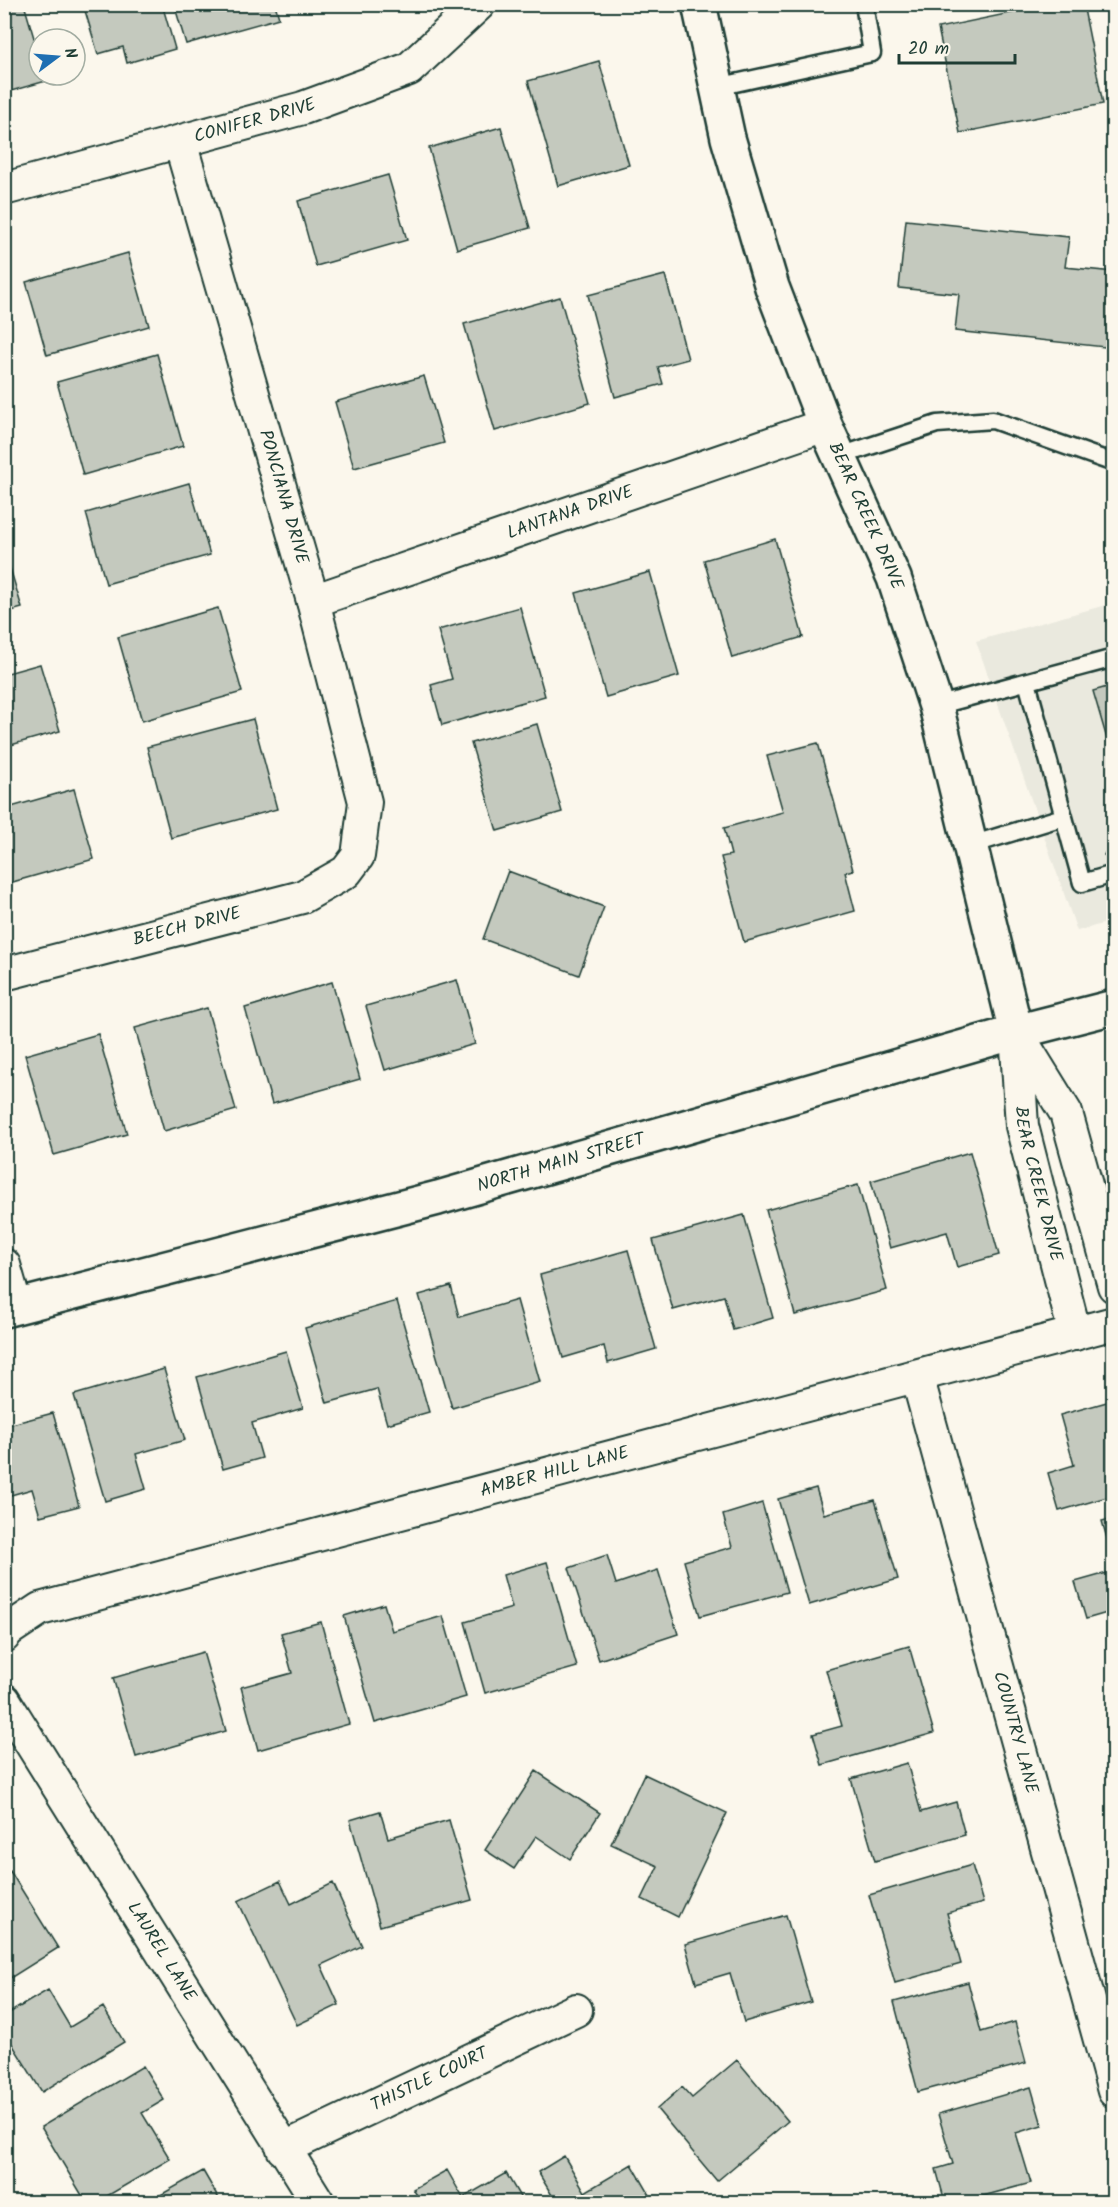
<svg xmlns="http://www.w3.org/2000/svg" width="1118" height="2207" font-family="Kalam,sans-serif">
<style>
.built{fill:#eae9de}
.building{fill:#c4c9be;stroke:#1f3d34;stroke-width:1.5}
.lines{fill:none;stroke-linecap:round;stroke-linejoin:round}
.lane-casing{stroke:#1f3d34;stroke-width:21}
.street-casing{stroke:#1f3d34;stroke-width:36}
.secondary-casing{stroke:#1f3d34;stroke-width:38}
.lane{stroke:#fbf7ec;stroke-width:16}
.street{stroke:#fbf7ec;stroke-width:32}
.secondary{stroke:#fbf7ec;stroke-width:33}
.labels{text-anchor:middle;dominant-baseline:central;stroke-width:5;stroke-linejoin:round;paint-order:stroke}
.street-label{font-size:18px;fill:#1f3d34;stroke:#fbf7ec}
</style>
<rect width="100%" height="100%" fill="#fbf7ec"/>
<filter id="ink" filterUnits="userSpaceOnUse"><feTurbulence type="fractalNoise" baseFrequency=".0167" numOctaves="2"/><feDisplacementMap in="SourceGraphic" scale="12" xChannelSelector="R" yChannelSelector="G"/><feConvolveMatrix kernelMatrix="1 2 1 2 8 2 1 2 1" color-interpolation-filters="sRGB"/></filter>
<g filter="url(#ink)">
<path class="built" d="M1113,603V921L1077,931L976,641Z"/>
<path class="building" d="M4,4H24L39,55V75H45L46,81L4,93Z
M83,4H162L175,49L127,63L123,47L98,54Z
M174,4H275L279,18L186,44Z
M1054,4H1083L1103,104L960,133L938,28Z
M599,61L629,165L558,186L528,81Z
M501,127L530,228L457,249L429,148Z
M388,175L407,240L316,266L298,201Z
M906,220L1069,237L1065,267L1114,272V348L955,331L959,294L899,288Z
M128,253L149,326L47,355L26,282Z
M665,275L688,359L658,367L663,384L615,397L588,295Z
M560,297L590,403L495,431L464,324Z
M157,354L183,446L83,475L57,382Z
M424,376L444,443L354,468L335,402Z
M189,483L210,555L106,584L86,513Z
M775,539L803,637L732,658L704,560Z
M4,548L22,608L4,613Z
M650,572L679,676L606,697L576,593Z
M520,607L545,696L442,725L431,685L452,679L438,630Z
M218,608L242,692L142,721L118,637Z
M40,664L60,731L4,747V674Z
M1114,685V763L1093,691Z
M253,719L277,809L171,838L147,747Z
M537,724L562,812L497,831L471,743Z
M818,743L853,870L845,872L855,911L744,942L721,857L731,855L724,828L783,812L767,756Z
M74,789L94,859L9,883L4,867V809Z
M1114,837V861L1104,855Z
M508,871L604,907L579,975L483,939Z
M457,980L475,1044L385,1070L366,1006Z
M332,982L360,1079L272,1104L245,1008Z
M207,1008L236,1110L164,1131L135,1028Z
M98,1034L127,1134L54,1155L25,1055Z
M970,1152L999,1255L957,1267L947,1232L890,1248L871,1181Z
M858,1185L887,1290L795,1315L766,1210Z
M744,1215L773,1318L733,1330L724,1296L673,1310L653,1240Z
M628,1250L656,1349L608,1363L604,1346L563,1358L540,1275Z
M451,1286L459,1317L517,1300L540,1382L452,1408L419,1295Z
M397,1301L429,1412L387,1424L377,1389L327,1403L305,1328Z
M286,1351L303,1408L252,1423L262,1458L223,1469L197,1377Z
M164,1369L185,1440L136,1454L146,1489L105,1501L74,1395Z
M1114,1400V1495L1059,1511L1048,1473L1074,1465L1060,1415Z
M53,1413L79,1506L40,1516L32,1489L4,1497V1426Z
M816,1488L824,1514L875,1500L898,1579L809,1605L778,1499Z
M762,1503L787,1592L700,1616L684,1561L732,1547L723,1515Z
M1114,1518V1563L1102,1521Z
M607,1555L616,1584L658,1570L678,1634L599,1660L569,1568Z
M547,1562L577,1667L485,1693L465,1622L512,1608L503,1575Z
M1114,1571V1611L1086,1619L1075,1582Z
M384,1604L392,1631L443,1616L466,1697L375,1723L344,1616Z
M321,1622L349,1724L258,1750L241,1687L292,1673L281,1633Z
M909,1646L934,1733L822,1765L813,1734L842,1726L826,1670Z
M203,1652L226,1731L136,1757L113,1678Z
M907,1763L921,1812L956,1802L965,1835L875,1861L851,1779Z
M536,1771L600,1813L570,1859L536,1836L514,1869L485,1850Z
M644,1774L727,1813L678,1917L642,1899L658,1866L611,1844Z
M380,1811L388,1838L449,1820L472,1900L380,1926L350,1820Z
M972,1865L983,1903L947,1913L961,1964L895,1983L869,1895Z
M10,1871L58,1948L4,1982V1874Z
M280,1881L291,1904L333,1883L362,1946L321,1965L339,2005L297,2025L238,1901Z
M786,1915L811,2002L744,2022L730,1973L696,1983L685,1944Z
M968,1982L981,2032L1015,2022L1026,2063L918,2092L894,2002Z
M48,1990L70,2027L103,2007L124,2042L42,2092L4,2031V2016Z
M737,2060L788,2121L717,2181L657,2109L682,2087L692,2098Z
M143,2066L164,2100L142,2113L170,2159L97,2202H86L41,2127Z
M1031,2087L1042,2125L1016,2133L1031,2183L961,2202H945L936,2169L953,2164L938,2114Z
M564,2156L585,2192L632,2164L654,2202H556L538,2172Z
M447,2170L463,2198L506,2173L523,2202H421L413,2189Z
M203,2171L221,2202H148Z"/>
<g class="lines">
<g class="lane-casing">
<path id="lane" d="M717,87L872,53L864,4
M840,456L937,424L993,420L1114,463
M1027,682L1082,883L1114,874
M936,706L1114,658
M971,845L1063,817"/>
</g>
<g class="street-casing">
<g id="street">
<path id="s1" d="M4,189L303,108L409,69L479,4"/>
<path id="s2" d="M313,601L825,425"/>
<path id="s3" d="M4,974L302,897L346,872L358,856L365,802L313,601L180,142"/>
<path id="s4" d="M1016,1032L1022,1126L1075,1334"/>
<path d="M1019,1037L1066,1113L1114,1286"/>
<path d="M4,1265L16,1307"/>
<path id="s5" d="M917,1376L1114,2091"/>
<path id="s6" d="M4,1636L7,1631L40,1609L1114,1323"/>
<path id="s7" d="M4,1700L318,2202"/>
<path id="s8" d="M283,2149L576,2010"/>
</g>
</g>
<g class="secondary-casing">
<g id="secondary">
<path id="s9" d="M699,4L728,138L772,287L825,425L894,578L936,706L1016,1032"/>
<path id="s10" d="M4,1310L438,1198L1016,1032L1114,1007"/>
</g>
</g>
<use href="#lane" class="lane"/>
<use href="#street" class="street"/>
<use href="#secondary" class="secondary"/>
</g>
</g>
<g class="labels">
<g class="street-label">
<text stroke="none"><textPath href="#s1" startOffset="260">CONIFER DRIVE</textPath></text>
<text transform="translate(283 497) rotate(74)">PONCIANA DRIVE</text>
<text stroke="none"><textPath href="#s2" startOffset="272">LANTANA DRIVE</textPath></text>
<text stroke="none"><textPath href="#s9" startOffset="540">BEAR CREEK DRIVE</textPath></text>
<text stroke="none"><textPath href="#s3" startOffset="189">BEECH DRIVE</textPath></text>
<text stroke="none"><textPath href="#s10" startOffset="576">NORTH MAIN STREET</textPath></text>
<text stroke="none"><textPath href="#s4" startOffset="154">BEAR CREEK DRIVE</textPath></text>
<text stroke="none"><textPath href="#s6" startOffset="578">AMBER HILL LANE</textPath></text>
<text stroke="none"><textPath href="#s5" startOffset="370">COUNTRY LANE</textPath></text>
<text stroke="none"><textPath href="#s7" startOffset="297">LAUREL LANE</textPath></text>
<text stroke="none"><textPath href="#s8" startOffset="162">THISTLE COURT</textPath></text>
</g>
</g>
<rect width="1118" height="2207" fill="none" stroke="#fbf7ec" stroke-width="24"/>
<rect x="12" y="12" width="1094" height="2183" fill="none" stroke="#1f3d34" stroke-width="2" filter="url(#ink)"/>
<g transform="translate(57 57) rotate(74)"><circle r="28" fill="#fbf7ec" stroke="#a3ada2" stroke-width="1.5"/>
<path d="M0-4.5L10 22L0 15L-10 22Z" fill="#1f6fb2"/>
<text y="-9" font-size="16" font-weight="bold" text-anchor="middle" fill="#1f3d34">N</text>
</g>
<path d="M899 54v9h116v-9" fill="none" stroke="#1f3d34" stroke-width="3"/>
<text x="908" y="54" font-size="18" fill="#1f3d34" stroke="#fbf7ec" stroke-width="4.5" paint-order="stroke">20 m</text>
</svg>
